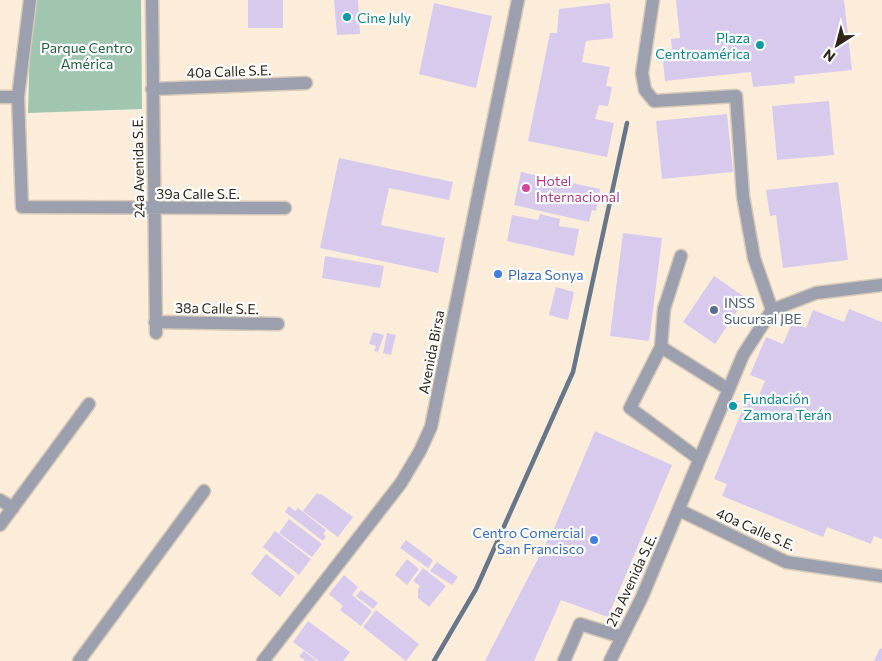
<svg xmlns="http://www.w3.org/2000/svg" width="882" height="661" font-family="Commissioner,sans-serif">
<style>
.green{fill:#a0c6af}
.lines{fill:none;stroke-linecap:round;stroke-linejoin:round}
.stream{stroke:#677688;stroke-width:4.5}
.building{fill:#d7caec}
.minor-casing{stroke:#d7c9b8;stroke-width:15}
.minor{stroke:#9ca0ae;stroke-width:12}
.culture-dot{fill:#0f9aa8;stroke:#fff;stroke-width:2}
.hotel-dot{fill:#d1479c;stroke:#fff;stroke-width:2}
.shop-dot{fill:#3f7fe0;stroke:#fff;stroke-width:2}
.service-dot{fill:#5c6f8a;stroke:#fff;stroke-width:2}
.labels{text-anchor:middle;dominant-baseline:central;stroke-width:4.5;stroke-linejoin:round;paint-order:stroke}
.culture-label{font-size:14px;fill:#0d838f;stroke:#fff;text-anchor:start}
.park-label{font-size:14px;fill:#216040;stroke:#fff}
.street-label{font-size:14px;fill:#2e251a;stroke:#fff}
.hotel-label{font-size:14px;fill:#b23c85;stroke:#fff;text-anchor:start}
.shop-label{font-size:14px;fill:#366cbe;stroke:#fff;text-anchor:start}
.service-label{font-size:14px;fill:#4e5e75;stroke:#fff;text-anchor:start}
</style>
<rect width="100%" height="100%" fill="#fceddb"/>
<path class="green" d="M31,0H141L142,109L28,113Z"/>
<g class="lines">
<path class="stream" d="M434,661L476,589L573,372L627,123"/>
</g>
<path class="building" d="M248,0H283V28H248Z
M334,0H358L360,34L337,35Z
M676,0H844L852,70L794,76L795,83L753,87L751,72L665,81L662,51L672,50L671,39L680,38Z
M434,3L492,16L476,88L419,74Z
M610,3L613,38L586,41L582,62L610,67L606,86L612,87L608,106L599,105L595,119L614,123L607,157L528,141L550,33H557L559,9Z
M829,101L834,155L777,160L772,106Z
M727,114L733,172L662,179L656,121Z
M339,158L453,182L449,200L389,188L381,225L445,238L438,273L320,248Z
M521,172L600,189L596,211L592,210L589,222L514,205Z
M838,182L848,260L783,268L776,215L770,216L766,190Z
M540,214L560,219L559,226L579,229L574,256L507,241L512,215L538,220Z
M623,233L662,238L649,341L610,336Z
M325,256L384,266L380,288L322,278Z
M714,276L746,298L715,344L683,322Z
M556,287L574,292L568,320L549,315Z
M849,309L882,322V539L874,536L871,544L827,527L823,537L722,496L727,484L714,479L746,401L755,405L765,381L750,375L766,337L783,344L792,323L806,328L813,310L844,322Z
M373,332L384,335L378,352L374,351L376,346L369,344Z
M387,333L396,335L391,355L383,353Z
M731,401H739L734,413L728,411Z
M595,431L672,465L608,617L561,600L534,661H485L555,526Z
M317,493L320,495L321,494L353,517L338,537L303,511Z
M289,506L295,511L298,508L326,530L323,534L326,536L323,541L285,512Z
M289,519L322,544L312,557L279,533Z
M275,531L311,559L299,575L263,547Z
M406,540L433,560L428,568L400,548Z
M266,554L295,577L280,597L251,574Z
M407,559L419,569L407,585L395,575Z
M437,562L458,577L452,585L430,571Z
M423,568L446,586L429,607L418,598V589L420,586L413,581Z
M344,575L358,587L352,595L372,611L361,626L340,610L343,606L329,594Z
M361,590L378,603L373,609L356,596Z
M376,610L419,644L406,661L363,627Z
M308,621L350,652L343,661H319L293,642Z
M880,648L882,649V661H874Z
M304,651L317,661H306L299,656Z"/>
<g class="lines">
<g class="minor-casing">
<path id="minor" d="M30,0L18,97L22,207L285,208
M152,0L156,333
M653,0L642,73L645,90L654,101L736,96L743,196L754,258L772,310
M152,89L306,83
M0,97H18
M681,256L664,309L661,347L630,408L699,459
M155,322L278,324
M661,347L728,389
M0,500L13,508
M679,510L786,562L882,576
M0,525L89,404
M79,661L204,491
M263,661L401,483L420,451L431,427L518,0
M564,661L580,624L622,637
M610,661L642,597L743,355L772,310L816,293L882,285"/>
</g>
<use href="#minor" class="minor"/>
</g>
<g class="culture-dot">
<circle cx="347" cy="17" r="5"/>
<circle cx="760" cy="45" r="5"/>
<circle cx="733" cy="406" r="5"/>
</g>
<circle class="hotel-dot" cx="526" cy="188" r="5"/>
<g class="shop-dot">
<circle cx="498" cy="274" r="5"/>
<circle cx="594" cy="540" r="5"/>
</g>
<circle class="service-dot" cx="714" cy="310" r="5"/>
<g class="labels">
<g class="culture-label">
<text x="357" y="17">Cine July</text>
<text x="750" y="37" text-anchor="end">Plaza<tspan x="750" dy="16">Centroamérica</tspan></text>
<text x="743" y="398">Fundación<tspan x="743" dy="16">Zamora Terán</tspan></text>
</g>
<g class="park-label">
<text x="87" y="47">Parque Centro<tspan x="87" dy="16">América</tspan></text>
</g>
<g class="street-label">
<text transform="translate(229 71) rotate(-2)">40a Calle S.E.</text>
<text transform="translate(138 167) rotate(-91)">24a Avenida S.E.</text>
<text x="198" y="193">39a Calle S.E.</text>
<text transform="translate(217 308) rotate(1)">38a Calle S.E.</text>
<text transform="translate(431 352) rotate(-79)">Avenida Birsa</text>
<text transform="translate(756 529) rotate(24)">40a Calle S.E.</text>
<text transform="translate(631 580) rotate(-65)">21a Avenida S.E.</text>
</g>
<g class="hotel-label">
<text x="536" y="180">Hotel<tspan x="536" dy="16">Internacional</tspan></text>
</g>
<g class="shop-label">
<text x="508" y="274">Plaza Sonya</text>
<text x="584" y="532" text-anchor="end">Centro Comercial<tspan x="584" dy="16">San Francisco</tspan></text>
</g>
<g class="service-label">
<text x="724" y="302">INSS<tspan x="724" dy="16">Sucursal JBE</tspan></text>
</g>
</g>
<g transform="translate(837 45) rotate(216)" stroke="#ffffff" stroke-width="4" paint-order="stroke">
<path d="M0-4L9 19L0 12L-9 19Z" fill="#2e251a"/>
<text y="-8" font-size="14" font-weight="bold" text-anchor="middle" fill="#2e251a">N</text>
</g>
</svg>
